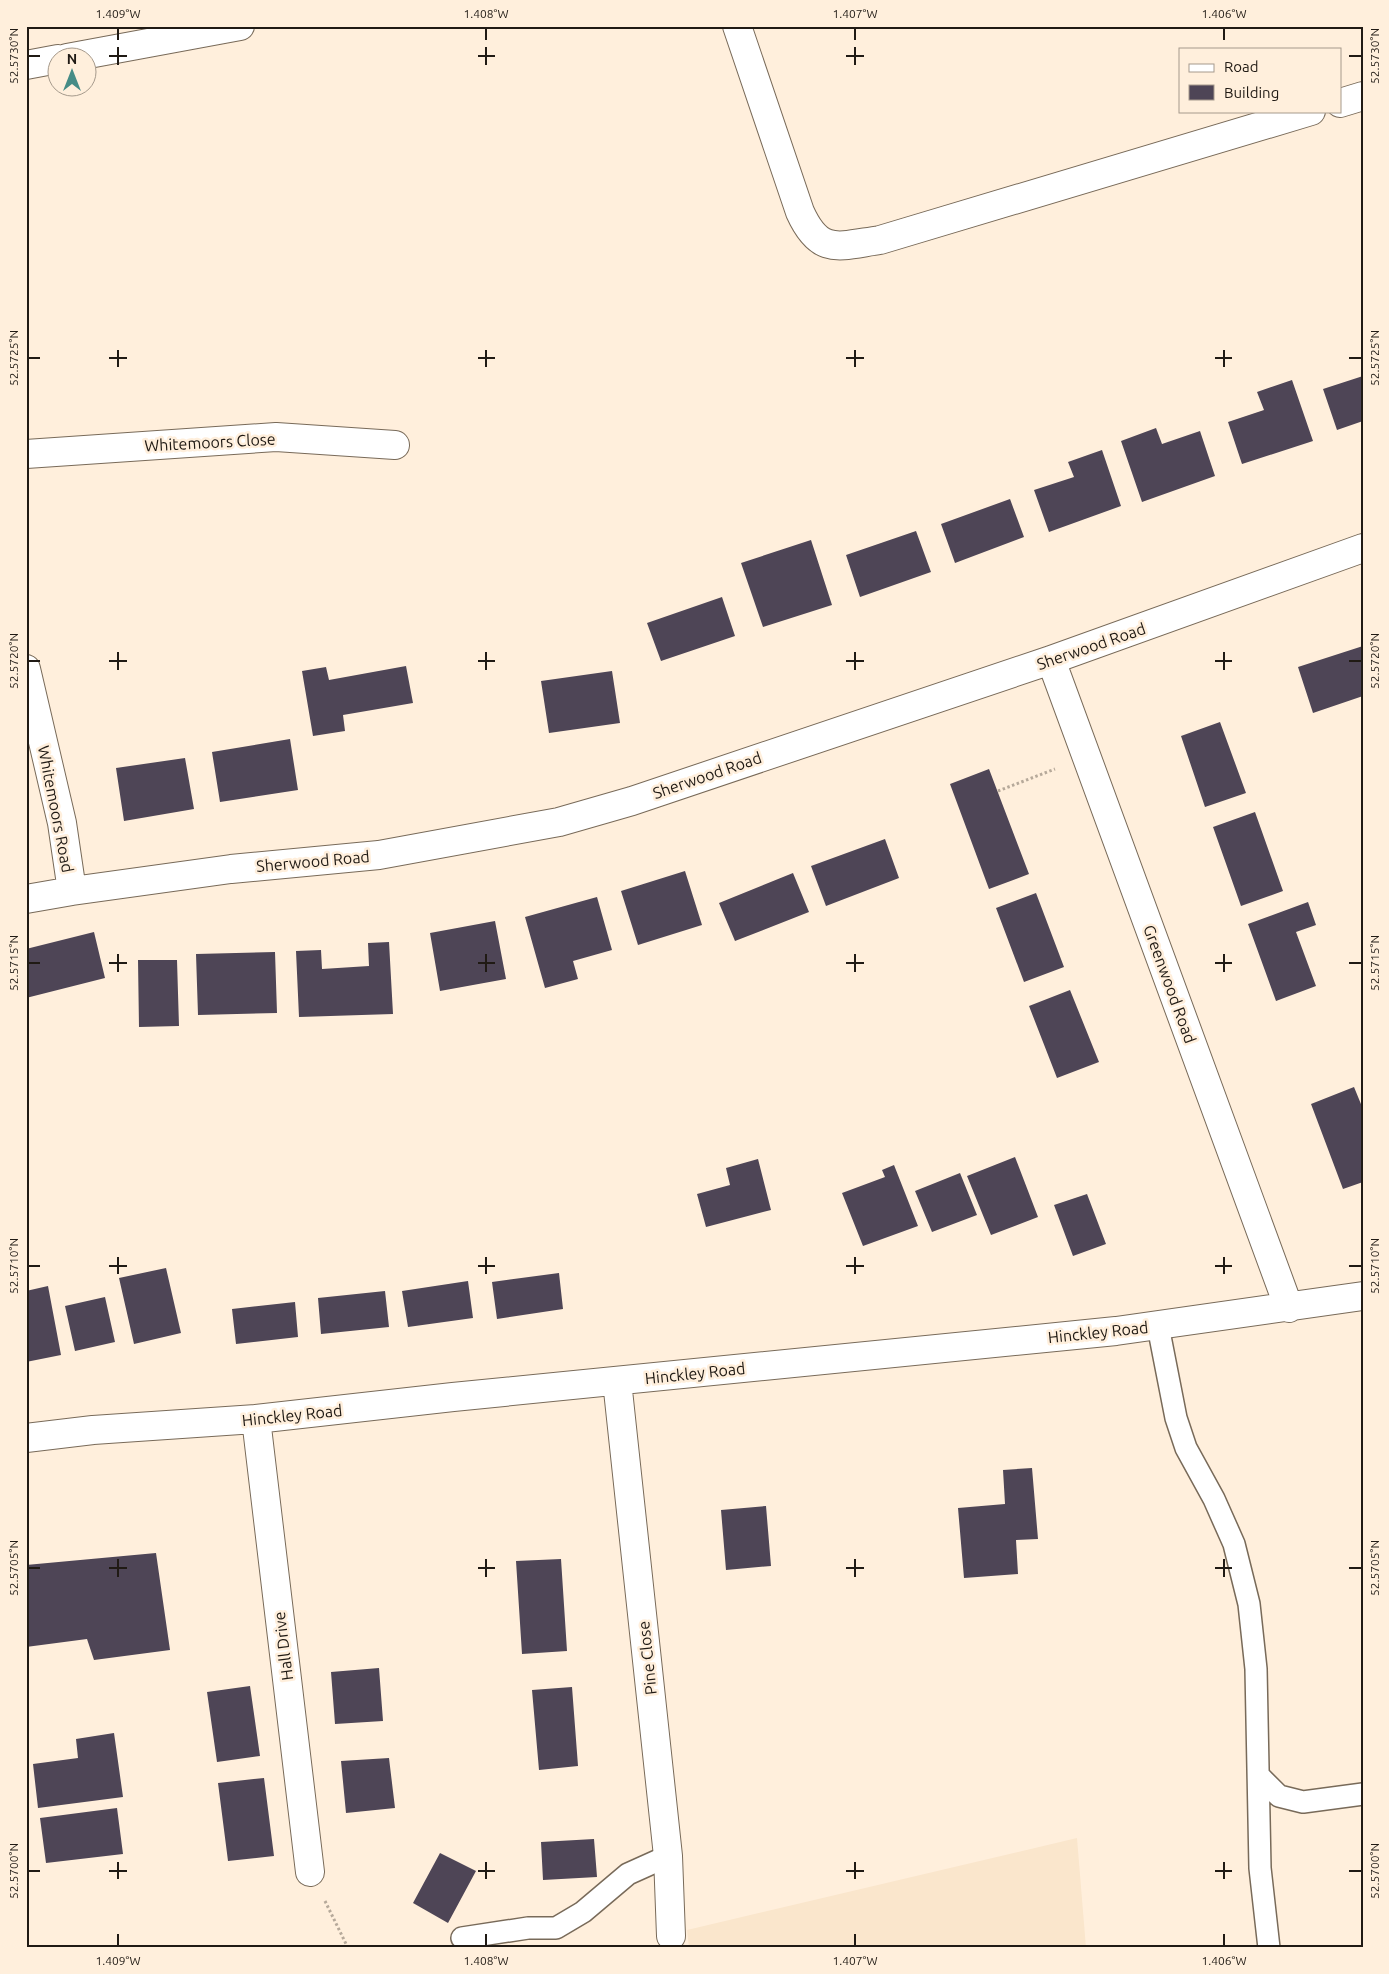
<svg xmlns="http://www.w3.org/2000/svg" width="1389" height="1974" font-family="Ubuntu,sans-serif">
<style>
.built{fill:#fae6cc}
.building{fill:#4e4556}
.lines{fill:none;stroke-linecap:round;stroke-linejoin:round}
.service-casing{stroke:#786a59;stroke-width:24}
.minor-casing{stroke:#786a59;stroke-width:30}
.path{stroke:#b6a99a;stroke-width:3;stroke-dasharray:2.5 2.5;stroke-linecap:butt}
.service{stroke:#fff;stroke-width:21}
.minor{stroke:#fff;stroke-width:28}
.ticks{fill:none;stroke:#201a14;stroke-width:2}
.labels{text-anchor:middle;dominant-baseline:central;stroke-width:5;stroke-linejoin:round;paint-order:stroke}
.street-label{font-size:16px;fill:#201a14;stroke:#ffefdc}
.neatline{fill:none;stroke:#201a14;stroke-width:2}
.ticks-label{font-size:12px;text-anchor:middle;fill:#201a14}
</style>
<rect width="100%" height="100%" fill="#ffefdc"/>
<path class="built" d="M1077,1838L1086,1948H689L687,1930Z"/>
<path class="building" d="M1363,376V421L1337,430L1323,389Z
M1292,380L1313,441L1242,464L1228,422L1264,410L1257,392Z
M1156,428L1162,444L1200,431L1215,476L1142,502L1121,441Z
M1102,450L1121,506L1049,532L1034,490L1074,477L1068,462Z
M1010,499L1024,537L955,563L941,524Z
M916,531L931,572L860,597L846,555Z
M811,540L832,605L763,627L741,563Z
M722,597L735,636L661,661L647,623Z
M1363,646V696L1313,713L1298,667Z
M406,666L413,703L343,715L345,731L313,736L302,671L326,667L329,680Z
M612,671L620,723L549,733L541,681Z
M1220,722L1246,793L1205,807L1181,736Z
M290,739L298,790L220,802L212,752Z
M185,758L194,809L124,821L116,768Z
M989,769L1029,874L989,889L950,784Z
M1255,812L1283,891L1241,906L1213,827Z
M885,839L899,878L826,906L811,866Z
M685,871L702,925L638,945L621,891Z
M793,873L809,912L735,941L719,903Z
M1036,893L1064,967L1024,982L996,908Z
M597,897L612,950L573,961L578,979L545,988L525,917Z
M1308,902L1316,925L1296,932L1316,986L1276,1001L1248,924Z
M495,921L506,979L440,991L430,933Z
M94,932L105,978L26,998V949Z
M389,942L393,1014L299,1017L296,951L321,950L322,969L369,966L368,943Z
M275,952L277,1013L198,1015L196,954Z
M138,960H177L179,1026L139,1027Z
M1070,990L1099,1062L1057,1078L1029,1006Z
M1354,1087L1363,1109V1182L1343,1189L1311,1104Z
M1015,1157L1038,1217L991,1235L967,1176Z
M758,1159L771,1210L706,1227L697,1194L730,1185L726,1168Z
M894,1165L918,1226L863,1246L842,1193L885,1177L882,1170Z
M960,1173L977,1215L932,1232L915,1191Z
M1087,1194L1106,1244L1073,1256L1054,1205Z
M166,1268L181,1333L134,1344L119,1278Z
M559,1273L563,1309L497,1319L492,1282Z
M468,1281L473,1318L408,1327L402,1291Z
M48,1286L61,1355L26,1362V1291Z
M385,1291L389,1327L321,1334L318,1298Z
M105,1297L115,1342L75,1351L65,1306Z
M295,1302L298,1337L236,1344L232,1309Z
M1032,1468L1038,1539L1016,1540L1018,1574L964,1578L958,1508L1005,1504L1003,1470Z
M766,1506L771,1566L726,1570L721,1510Z
M156,1553L170,1650L94,1660L87,1639L26,1647V1565Z
M561,1559L567,1651L522,1654L516,1561Z
M379,1668L383,1721L335,1724L331,1672Z
M250,1686L260,1756L217,1762L207,1692Z
M572,1687L578,1766L539,1770L532,1690Z
M114,1733L123,1797L38,1808L33,1764L78,1758L76,1739Z
M389,1758L395,1808L346,1813L341,1761Z
M264,1778L274,1856L228,1861L218,1783Z
M117,1808L123,1854L46,1863L40,1818Z
M594,1839L597,1877L543,1880L541,1842Z
M440,1853L476,1871L448,1923L413,1903Z"/>
<g class="lines">
<g class="service-casing">
<path id="service" d="M1158,1326L1176,1418L1186,1448L1214,1499L1234,1544L1249,1604L1256,1669L1260,1868L1269,1948
M1260,1777L1279,1796L1303,1802L1363,1794
M462,1938L528,1928H556L583,1912L628,1874L668,1856"/>
</g>
<g class="minor-casing">
<path id="minor" d="M737,26L800,212C820,256 838,246 880,240L1311,111
M67,58L240,26
M26,65L58,59
M1340,103L1363,96
M26,454L276,437L395,445
M1051,660L1289,1308
M26,669L62,823L72,891
M26,899L72,891L231,869L379,855L559,822L632,801L1051,660L1363,548
M617,1381L668,1856L671,1936
M256,1419L310,1872
M26,1438L93,1430L256,1419L453,1397L1116,1331L1363,1296"/>
</g>
<path class="path" d="M998,791L1055,769
M325,1901L348,1948"/>
<use href="#service" class="service"/>
<use href="#minor" class="minor"/>
</g>
<path class="ticks" d="M118,28V40M486,28V40M855,28V40M1224,28V40M118,47V65M486,47V65M855,47V65M28,56H40M109,56H127M478,56H495M846,56H864M1349,56H1362M118,350V367M486,350V367M855,350V367M1224,350V367M28,358H40M109,358H127M478,358H495M846,358H864M1215,358H1232M1349,358H1362M118,652V670M486,652V670M855,652V670M1224,652V670M28,661H40M109,661H127M478,661H495M846,661H864M1215,661H1232M1349,661H1362M118,954V972M486,954V972M855,954V972M1224,954V972M28,963H40M109,963H127M478,963H495M846,963H864M1215,963H1232M1349,963H1362M118,1257V1274M486,1257V1274M855,1257V1274M1224,1257V1274M28,1266H40M109,1266H127M478,1266H495M846,1266H864M1215,1266H1232M1349,1266H1362M118,1559V1577M486,1559V1577M855,1559V1577M1224,1559V1577M28,1568H40M109,1568H127M478,1568H495M846,1568H864M1215,1568H1232M1349,1568H1362M118,1862V1879M486,1862V1879M855,1862V1879M1224,1862V1879M28,1871H40M109,1871H127M478,1871H495M846,1871H864M1215,1871H1232M1349,1871H1362M118,1934V1946M486,1934V1946M855,1934V1946M1224,1934V1946"/>
<g class="labels">
<g class="street-label">
<text transform="translate(210 442) rotate(-3)">Whitemoors Close</text>
<text transform="translate(1091 646) rotate(-19)">Sherwood Road</text>
<text transform="translate(707 775) rotate(-19)">Sherwood Road</text>
<text transform="translate(56 809) rotate(79)">Whitemoors Road</text>
<text transform="translate(313 861) rotate(-5)">Sherwood Road</text>
<text transform="translate(1170 984) rotate(70)">Greenwood Road</text>
<text transform="translate(1098 1332) rotate(-6)">Hinckley Road</text>
<text transform="translate(695 1373) rotate(-6)">Hinckley Road</text>
<text transform="translate(292 1415) rotate(-6)">Hinckley Road</text>
<text transform="translate(283 1646) rotate(-97)">Hall Drive</text>
<text transform="translate(647 1658) rotate(-96)">Pine Close</text>
</g>
</g>
<rect width="1389" height="1974" fill="none" stroke="#ffefdc" stroke-width="55"/>
<rect x="1179" y="48" width="162" height="65" fill="#ffefdc" stroke="#a69a8c"/>
<rect x="1189" y="64" width="25" height="8" fill="#ffffff" stroke="#a69a8c"/>
<text x="1224" y="72" font-size="15" fill="#201a14">Road</text>
<rect x="1189" y="85" width="25" height="15" fill="#4e4556" stroke="#a69a8c"/>
<text x="1224" y="98" font-size="15" fill="#201a14">Building</text>
<g transform="translate(72 72)"><circle r="24" fill="#ffefdc" stroke="#a69a8c"/>
<path d="M0-4L9 19L0 12L-9 19Z" fill="#468c86"/>
<text y="-8" font-size="14" font-weight="bold" text-anchor="middle" fill="#201a14">N</text>
</g>
<rect x="28" y="28" width="1334" height="1918" class="neatline"/>
<g class="ticks-label">
<text x="118" y="18">1.409°W</text>
<text x="486" y="18">1.408°W</text>
<text x="855" y="18">1.407°W</text>
<text x="1224" y="18">1.406°W</text>
<text transform="translate(14 56) rotate(-90)" y="4">52.5730°N</text>
<text transform="translate(1375 56) rotate(-90)" y="4">52.5730°N</text>
<text transform="translate(14 358) rotate(-90)" y="4">52.5725°N</text>
<text transform="translate(1375 358) rotate(-90)" y="4">52.5725°N</text>
<text transform="translate(14 661) rotate(-90)" y="4">52.5720°N</text>
<text transform="translate(1375 661) rotate(-90)" y="4">52.5720°N</text>
<text transform="translate(14 963) rotate(-90)" y="4">52.5715°N</text>
<text transform="translate(1375 963) rotate(-90)" y="4">52.5715°N</text>
<text transform="translate(14 1266) rotate(-90)" y="4">52.5710°N</text>
<text transform="translate(1375 1266) rotate(-90)" y="4">52.5710°N</text>
<text transform="translate(14 1568) rotate(-90)" y="4">52.5705°N</text>
<text transform="translate(1375 1568) rotate(-90)" y="4">52.5705°N</text>
<text transform="translate(14 1871) rotate(-90)" y="4">52.5700°N</text>
<text transform="translate(1375 1871) rotate(-90)" y="4">52.5700°N</text>
<text x="118" y="1965">1.409°W</text>
<text x="486" y="1965">1.408°W</text>
<text x="855" y="1965">1.407°W</text>
<text x="1224" y="1965">1.406°W</text>
</g>
</svg>
